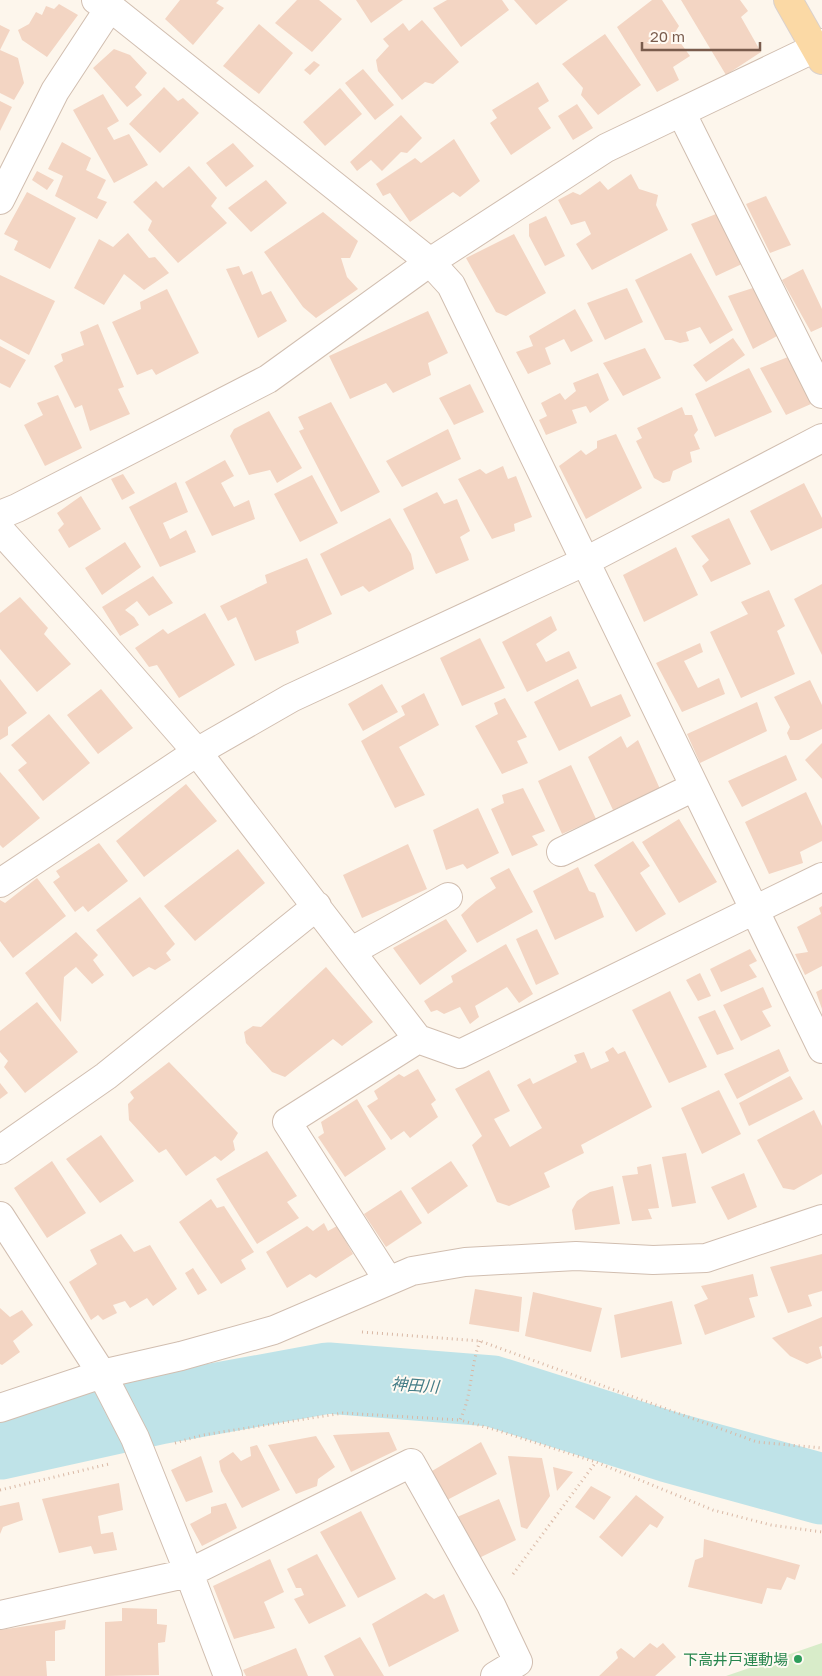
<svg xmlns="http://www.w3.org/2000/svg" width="822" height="1676" font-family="'Golos Text','Noto Sans JP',sans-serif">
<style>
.green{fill:#d8ecc9}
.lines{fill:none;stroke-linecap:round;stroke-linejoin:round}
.river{stroke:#bfe3e8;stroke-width:71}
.building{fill:#f3d5c3}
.minor-casing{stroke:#d1beb0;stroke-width:30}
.major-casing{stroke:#dad1cd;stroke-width:30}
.path{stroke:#d9b8a5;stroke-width:3;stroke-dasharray:1 4;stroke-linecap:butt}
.minor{stroke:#fff;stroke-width:28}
.major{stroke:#fbd9a5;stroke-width:28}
.leisure-dot{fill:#2e9e5b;stroke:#fffaf3;stroke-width:2}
.labels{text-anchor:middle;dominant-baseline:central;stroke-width:4;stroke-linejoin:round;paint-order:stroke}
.leisure-label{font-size:15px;fill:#27864d;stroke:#fffaf3;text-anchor:end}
.water-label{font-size:16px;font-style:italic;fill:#437c86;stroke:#fffaf3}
</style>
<rect width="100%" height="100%" fill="#fdf6ec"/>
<path class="green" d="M822,1643V1676H726Z"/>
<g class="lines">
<path class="river" d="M0,1444L158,1409L328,1378L492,1391L669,1447L822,1489"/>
</g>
<path class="building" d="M180,0H219L216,3L224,8L193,45L165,19Z
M297,0H319L342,19L312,52L275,23Z
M356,0H403L371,23Z
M447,0H502L509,10L461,47L433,8Z
M514,0H568L536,25Z
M652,0H662L679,26L674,34L690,56L673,67L679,80L657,92L617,27Z
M681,0H740L748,11L741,17L761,52L726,75Z
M59,4L78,15L47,57L22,40L18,30L29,24L36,12L42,15L46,6L54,9Z
M422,20L459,62L433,84L425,82L402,100L378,71L376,60L389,46L383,39L403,23L409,31Z
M259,24L293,53L259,94L223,66Z
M0,25L10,30L0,50Z
M605,34L641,85L598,115L581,95L583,88L562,64Z
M114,49L130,55L147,73L135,87L142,95L127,107L93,68Z
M0,50L18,58L24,83L14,100L0,93Z
M314,61L320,65L310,75L304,70Z
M363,69L394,105L375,120L345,83Z
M538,82L549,101L538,108L551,128L511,155L490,123L497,118L492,110Z
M164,87L178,101L183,98L199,113L160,153L129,124Z
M340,88L362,114L325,146L303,122Z
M103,94L119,121L107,128L114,140L129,134L148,165L114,183L73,110Z
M0,101L12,107L0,131Z
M577,104L593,128L573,140L558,116Z
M401,115L422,138L407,153L401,152L382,171L371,160L357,171L350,162Z
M454,139L480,181L460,197L453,192L410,222L390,193L383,196L376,184L415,158L421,163Z
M62,142L91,158L86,170L106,180L97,198L107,202L97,219L55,196L63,176L48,169Z
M233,143L254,166L226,187L206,163Z
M189,166L217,198L211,206L227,223L178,263L148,230L152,221L133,202L156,181L163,188Z
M37,171L54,180L47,190L32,180Z
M631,174L639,189L658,195L656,205L668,230L592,270L576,244L591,234L585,221L571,225L558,200L573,192L580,195L600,181L608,190Z
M266,180L287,203L251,232L228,208Z
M27,192L76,218L50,269L14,250L18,241L4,234Z
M766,196L791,245L770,253L746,204Z
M323,212L358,241L350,258H341L347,277L358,289L316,318L303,307L264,252Z
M716,214L742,264L716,276L691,224Z
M546,216L565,256L545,266L529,236V224Z
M128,233L149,258L155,257L169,273L144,290L124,274L104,305L74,288L99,239L113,247Z
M514,234L546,293L506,316L496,312L466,258Z
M691,253L733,330L710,344L700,327L686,332L689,341L680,343L671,340H665L635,280Z
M239,266L243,275L252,271L262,295L271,291L287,321L258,338L226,269Z
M803,269L822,309V327L811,332L782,280Z
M0,275L55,301L29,355L0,339Z
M627,288L643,322L605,340L587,303Z
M753,288L777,336L753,349L728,296Z
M167,289L199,353L156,375L152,369L137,375L112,322L141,309L140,302Z
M575,309L593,341L571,352L564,339L545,348L551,364L528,374L516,352L533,346L529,336Z
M428,311L448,353L428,363L431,375L393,393L386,383L350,399L329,356Z
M98,324L124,387L118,389L130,414L90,431L82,405L75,408L54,366L63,361L61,354L84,345L80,332Z
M733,338L745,355L706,382L693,365Z
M0,346L26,360L10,388L0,383Z
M645,348L661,378L623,396L603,363Z
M788,357L811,404L786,415L760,368Z
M749,368L772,412L715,437L695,394Z
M598,373L609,400L590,413L586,406L572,410L577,423L546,435L539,420L547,416L541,403L560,393L565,400L576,391L573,383Z
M470,384L484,412L454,425L439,398Z
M58,395L82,448L45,466L24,425L43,415L37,403Z
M331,402L380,492L341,512L299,431L304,429L298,417Z
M682,407L685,415H692L698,430L694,435L700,449L690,452L692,462L673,471L670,481L663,483L654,478L636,441L642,438L637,428Z
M269,411L302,468L277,483L270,470L249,475L230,436L234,429Z
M448,429L461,459L402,487L386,461Z
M616,434L642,488L586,519L559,466L581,450L586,455L597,448V441Z
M225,460L234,476L221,483L234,507L249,500L255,519L212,536L185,482Z
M503,466L508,479L516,476L532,517L514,524L515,531L492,539L458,479L480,469L486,474Z
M123,474L135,493L122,500L111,479Z
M312,475L338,523L300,542L274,494Z
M176,482L188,512L163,523L170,539L186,530L196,552L160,567L129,507Z
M804,483L822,518V528L771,551L750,511Z
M437,492L444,504L457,499L470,531L460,537L469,560L436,574L403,509Z
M81,496L101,529L69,548L58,530L64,524L57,513Z
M390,518L411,554L414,569L369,592L363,586L341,596L320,554Z
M729,518L751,564L711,582L702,566L709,560L691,536Z
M125,542L141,567L102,595L85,568Z
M676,547L698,595L644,622L623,575Z
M307,558L332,614L296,631L299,643L255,661L236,617L228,621L220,606L267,583L265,575Z
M153,576L173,603L149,616L137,601L125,610L134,617L139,625L120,636L102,607Z
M822,584V655L794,599Z
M769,590L785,626L777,631L795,674L741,698L710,632L748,614L741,602Z
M20,597L48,628L44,634L71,664L37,692L0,649V613Z
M205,613L235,665L179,698L157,665L149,667L135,648L163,629L168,634Z
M551,616L557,630L536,644L546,662L569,651L577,668L527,692L502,642Z
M480,638L505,688L462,706L440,658Z
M700,643L703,652L684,661L698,688L719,678L725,694L682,712L656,663Z
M0,679L27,713L8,727V735L0,740Z
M578,679L591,707L621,694L631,716L559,751L534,702Z
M810,680L822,705V729L799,740H790L787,733L790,727L774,697Z
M382,684L398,712L363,731L348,704Z
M101,689L133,728L98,754L67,715Z
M424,693L439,725L399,747L425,795L395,808L361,741L405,715L401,706Z
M505,698L527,737L517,741L528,763L502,774L475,726L498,714L494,703Z
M757,702L767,731L700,763L687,734Z
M49,714L90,763L43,801L18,770L27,763L11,745Z
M621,736L627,748L638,740L660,789L613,810L588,757Z
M822,743V779L805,760Z
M786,755L797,780L742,807L728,781Z
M571,765L596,819L562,834L538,781Z
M0,772L40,818L3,848L0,845Z
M186,784L217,821L144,877L116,841Z
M523,788L545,831L532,836L538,845L512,856L491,809L504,803L502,795Z
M806,792L822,826V841L800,852L803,863L769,874L745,822Z
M478,808L499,853L467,869L463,864L446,870L433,830Z
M679,819L717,882L679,903L642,842Z
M633,841L650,866L640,873L666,914L636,932L594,865Z
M99,843L128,881L88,912L83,906L75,912L53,882L60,877L56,871Z
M408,844L427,889L362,918L343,875Z
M238,849L265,883L195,941L164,906Z
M578,867L589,891L595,893L604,917L555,940L533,891Z
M509,868L533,912L477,943L461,915L476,901L496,888L490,878Z
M37,878L66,916L13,958L0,941V900L5,903Z
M140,897L175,944L166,953L171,960L155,970L149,967L133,977L96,930Z
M822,906V966L805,975L795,954L808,952L797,927L821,914L819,908Z
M446,919L467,951L420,985L393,948Z
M537,929L559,974L536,985L516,939Z
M76,932L98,955L93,960L104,975L92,984L76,967L64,977L61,1022L25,973Z
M506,944L533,994L519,1003L507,987L475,1006L479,1017L470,1024L460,1007L444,1014L437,1010L431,1012L424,1001L453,982L451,976Z
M750,949L757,961L749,965L757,977L721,992L710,969Z
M326,967L373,1022L342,1046L333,1039L285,1077L272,1072L246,1043L244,1032L253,1026L261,1027Z
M700,973L711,996L698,1001L686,980Z
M763,987L772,1007L762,1011L771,1026L741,1041L723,1005Z
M822,989V1009L816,992Z
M670,991L707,1067L669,1083L632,1010Z
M37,1002L78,1052L25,1093L4,1067L8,1061L0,1052V1031Z
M715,1010L734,1049L717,1055L698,1017Z
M613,1047L618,1054L625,1051L652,1107L581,1145L584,1153L544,1173L550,1187L509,1206L497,1202L472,1145L482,1136L455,1089L489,1070L510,1111L494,1119L510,1147L542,1128L517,1085L530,1078L533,1084L577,1062L574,1055L584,1052L591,1069L609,1061L605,1052Z
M779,1049L789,1071L737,1099L724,1074Z
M169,1062L238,1133L233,1141L235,1150L221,1161L215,1156L186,1176L166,1149L159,1153L129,1120L128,1104L134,1098L130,1092Z
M418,1069L436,1100L431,1104L438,1117L410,1138L404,1131L391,1140L367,1106L378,1099L374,1091L399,1074L404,1077Z
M790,1076L803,1099L749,1126L739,1103Z
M0,1083L8,1093L0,1099Z
M719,1090L741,1134L702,1154L681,1108Z
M357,1099L386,1149L345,1177L318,1137L324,1133L321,1122Z
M814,1110L822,1126V1174L794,1190L783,1188L757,1140Z
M101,1135L134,1181L100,1203L66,1159Z
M267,1151L297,1196L287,1202L299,1218L257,1244L216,1179Z
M686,1153L696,1203L672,1207L662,1157Z
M52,1161L86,1213L47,1238L14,1188Z
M451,1161L468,1186L428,1214L411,1188Z
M651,1164L659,1208L648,1209L652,1219L632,1221L622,1176L638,1174L637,1167Z
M744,1173L757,1207L728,1220L711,1187Z
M613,1186L620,1224L575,1230L572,1210L577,1201L590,1192Z
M401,1190L422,1223L386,1247L364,1214Z
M211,1199L217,1208L224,1206L254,1252L241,1260L246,1269L221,1284L179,1222Z
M324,1223L328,1231L337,1226L353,1254L316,1278L310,1274L287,1288L266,1252L307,1226L313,1231Z
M121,1234L134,1252L150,1245L177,1289L153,1306L147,1298L130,1308L125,1301L113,1305L117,1313L103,1320L98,1315L91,1320L69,1282L97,1264L90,1250Z
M822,1254V1291L808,1295L812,1306L788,1313L770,1267Z
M193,1268L207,1290L198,1295L185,1273Z
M753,1274L758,1296L749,1298L755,1317L705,1335L694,1305L708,1299L701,1286Z
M475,1289L522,1297L519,1332L469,1324Z
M533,1292L602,1308L591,1352L525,1336Z
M672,1301L682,1344L621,1358L614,1315Z
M0,1308L10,1317L22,1310L33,1325L13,1341L20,1352L2,1365L0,1364Z
M822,1317V1346L819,1347L822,1358L807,1364L790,1356L772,1338Z
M389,1432L397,1450L351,1472L333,1435Z
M316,1436L335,1467L318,1479L317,1486L296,1494L268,1445Z
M481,1442L497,1474L447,1500L432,1471Z
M257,1445L280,1490L242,1508L221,1471L219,1461L233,1452L241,1461L251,1456L250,1447Z
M201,1456L213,1492L186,1502L171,1470Z
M508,1456L542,1458L550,1496L527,1529L521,1527Z
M553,1467L573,1472L557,1491Z
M119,1483L123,1510L98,1516L101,1534L113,1532L117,1550L94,1554L91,1546L59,1553L42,1499Z
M591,1486L611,1497L594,1520L575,1507Z
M636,1495L664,1517L657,1528L650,1524L622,1557L599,1537Z
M499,1499L516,1540L479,1558L457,1517Z
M19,1502L23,1520L3,1527L0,1534V1506Z
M226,1503L237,1528L202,1546L190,1524L211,1513V1507Z
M361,1511L396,1579L358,1598L320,1532Z
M704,1539L800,1565L795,1580L787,1577L781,1590L767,1588L762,1604L688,1587L695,1560L703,1557Z
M317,1554L346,1606L309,1624L294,1599L304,1595L301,1588H296L287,1569Z
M270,1559L284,1592L264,1602L275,1628L234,1639L213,1586Z
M426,1593L434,1599L444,1594L459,1631L389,1667L372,1624Z
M122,1608L157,1609V1624L167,1625L165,1642L158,1643L159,1675L105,1676V1622L122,1621Z
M66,1620L65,1629L55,1631V1661H46L47,1676H0V1630Z
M360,1637L384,1676H334L324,1656Z
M650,1643L657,1648L663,1643L676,1657L655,1676H599L618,1658L616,1652L621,1648L634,1658Z
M296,1648L308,1676H246L243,1670Z"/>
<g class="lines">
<g class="minor-casing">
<path id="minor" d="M96,0L110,7L430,262L451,285C573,540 700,793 822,1049
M681,112L822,394
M0,200L55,91L110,7
M0,515L17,508L268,379L430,262L606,148L815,48L822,43
M0,530L86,625L197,752L418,1039L460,1054L822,877
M561,852L694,787
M0,883L197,752L291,698L584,562L822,438
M352,951L448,897
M0,1150L106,1076L317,906
M0,1216L102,1374L135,1438L189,1573L228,1676
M388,1280L287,1122L418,1039
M0,1408L102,1374L181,1356L274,1330L412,1271L465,1262L576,1256L653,1260L706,1258L822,1219
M0,1615L189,1573L411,1463L491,1605L518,1662L495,1676"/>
</g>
<g class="major-casing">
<path id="major" d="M788,0L822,60"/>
</g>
<path class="path" d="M362,1332L480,1341L757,1442L822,1448
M480,1341C470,1367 472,1396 460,1420L496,1430L596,1462L713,1510L771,1525L822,1532
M175,1443L203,1435L343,1413L460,1420
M0,1490L109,1464
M513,1574L596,1462"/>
<use href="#minor" class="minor"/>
<use href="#major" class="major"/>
</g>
<circle class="leisure-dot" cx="798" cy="1659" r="5"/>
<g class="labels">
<g class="leisure-label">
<text x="788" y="1659">下高井戸運動場</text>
</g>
<g class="water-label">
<text transform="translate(415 1385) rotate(4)">神田川</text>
</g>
</g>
<path d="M642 42v8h118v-8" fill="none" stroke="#7a5c4d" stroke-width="2.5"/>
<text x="650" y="42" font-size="15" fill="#7a5c4d" stroke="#fffaf3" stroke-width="4" paint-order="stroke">20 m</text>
</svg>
